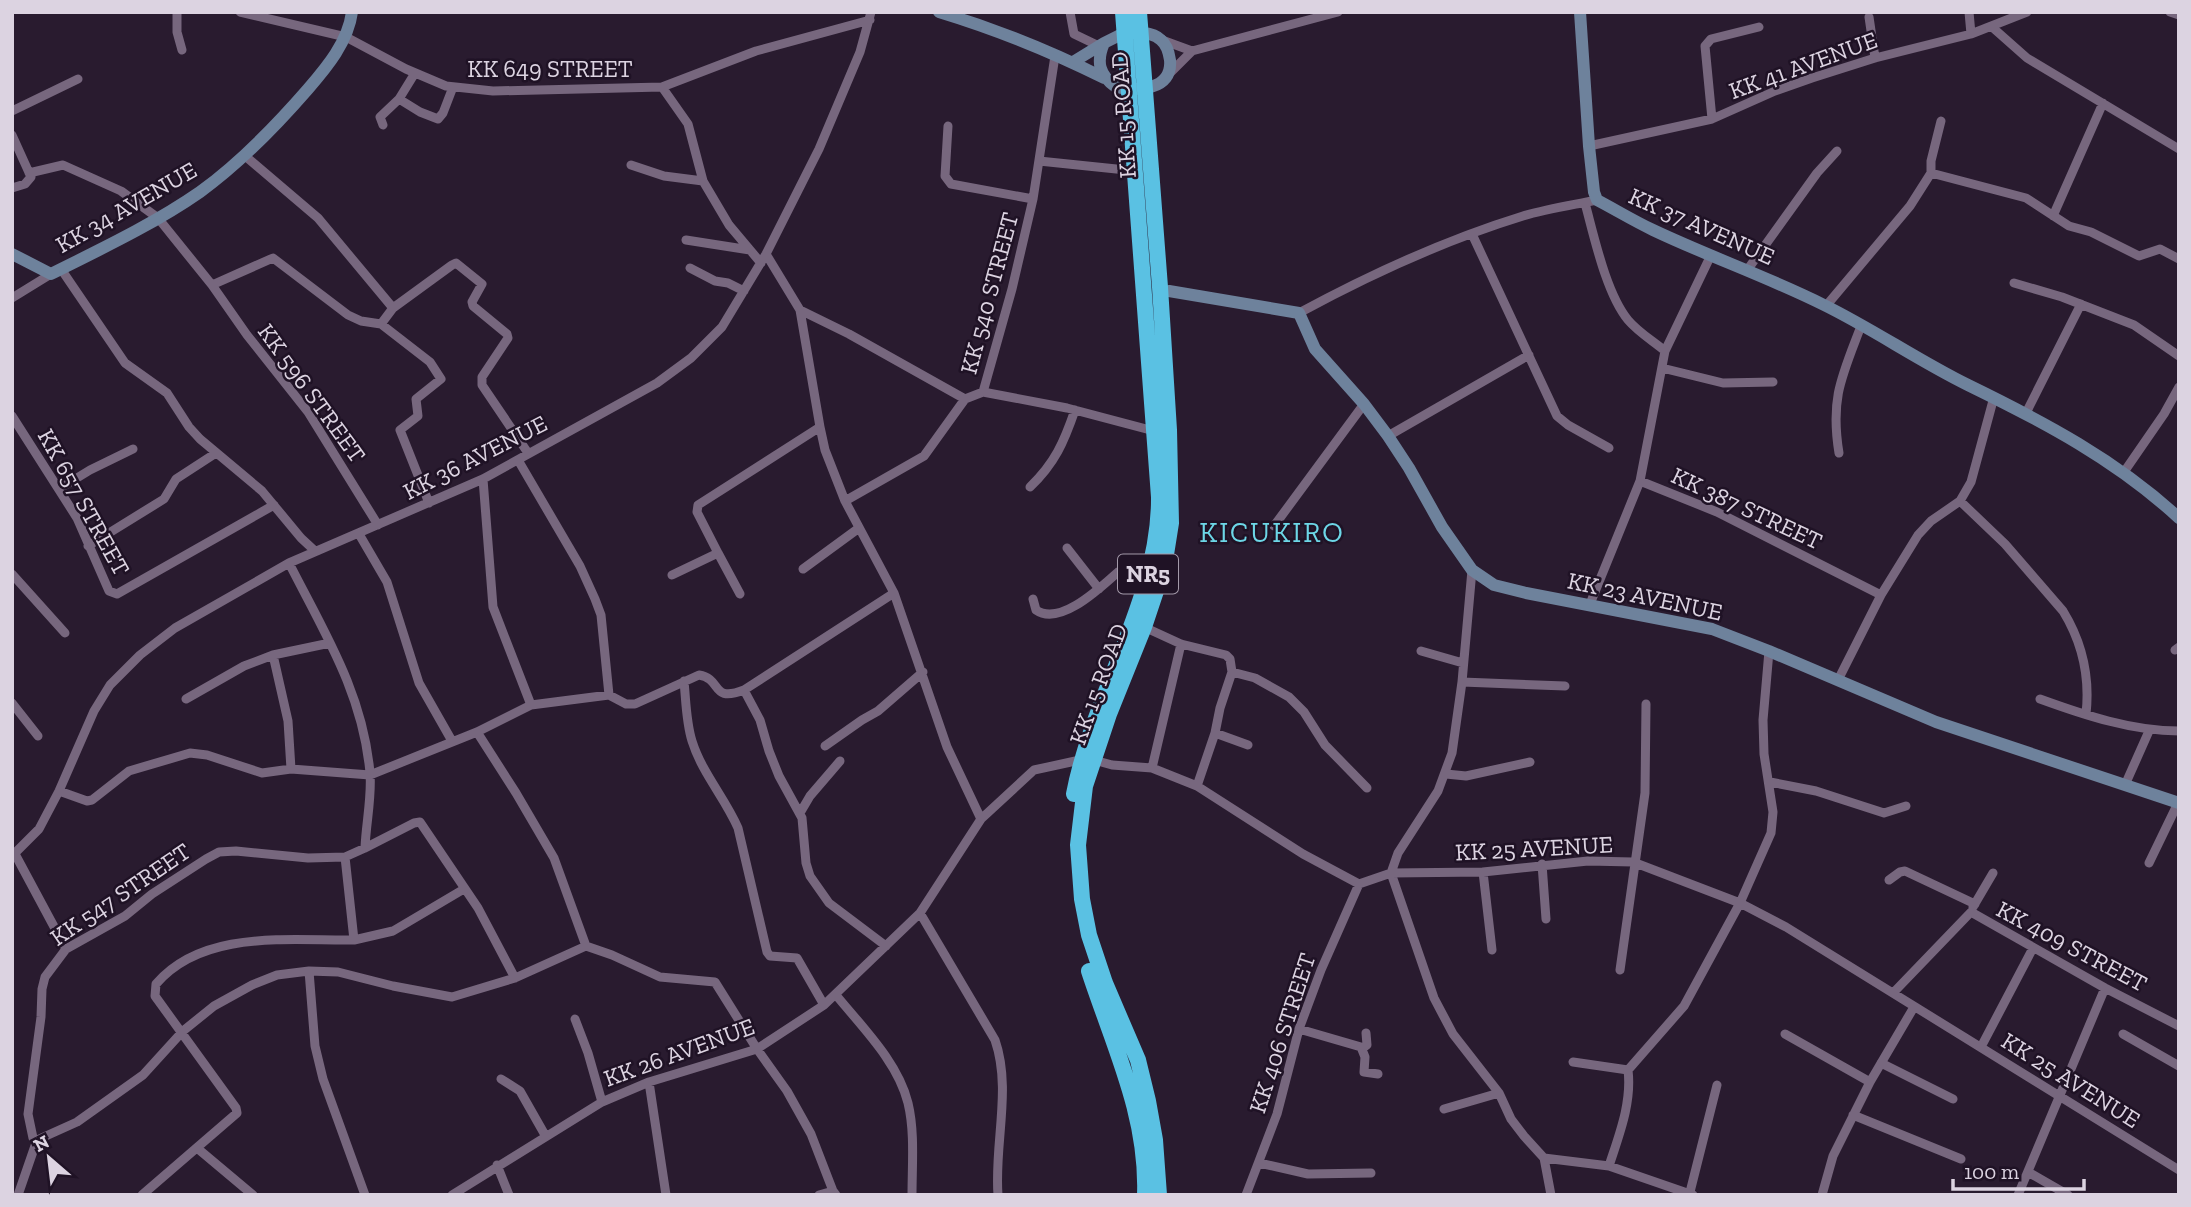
<svg xmlns="http://www.w3.org/2000/svg" width="2191" height="1207" font-family="'Zilla Slab',serif">
<style>
.lines{fill:none;stroke-linecap:round;stroke-linejoin:round}
.street{stroke:#77677e;stroke-width:9}
.secondary{stroke:#6e829c;stroke-width:12}
.highway{stroke:#5ac1e3;stroke-width:16}
.labels{text-anchor:middle;dominant-baseline:central;stroke-width:5;stroke-linejoin:round;paint-order:stroke}
.shield{fill:#1f1225;stroke:#a399a9;stroke-width:2}
.shield-label{font-size:23px;font-weight:bold;fill:#dcd3e1}
.street-label{font-size:24px;fill:#dcd3e1;stroke:#1f1225}
.quarter-label{font-size:28px;letter-spacing:2px;fill:#6dd7e7;stroke:#1f1225}
</style>
<rect width="100%" height="100%" fill="#291b2f"/>
<g class="lines">
<path class="street" d="M177,12V32L182,50
M240,12L346,37L406,69L446,86L493,91L662,87L688,124L703,181
M1070,12L1074,34L1099,46
M1969,12L1971,34
M2170,12L2179,15
M1869,17L1875,58
M1992,27L2027,58L2179,149
M1162,40L1192,51
M1169,74L1192,51L1338,12
M662,87L756,51L870,20
M399,99L420,112L438,119L443,113L453,87
M12,111L78,79
M1712,119L1705,46L1711,39L1759,27
M383,125L380,117L399,99L415,73
M948,126L945,176L951,184L1033,199
M12,135L31,177L25,184L12,188
M1589,146L1712,119L1775,91L1812,78L1875,58L1971,34L2027,12
M244,155L318,218L393,308
M1039,161L1126,170
M631,165L664,176L703,181L729,225L761,263
M29,173L63,165L121,191L158,218L212,285L273,258L348,315L361,321L381,324L430,362L441,379L416,399L418,416L400,430L429,503
M1931,173V161L1941,121
M1585,203C1594,236 1606,293 1628,320C1638,332 1653,341 1665,351
M2053,216L2103,103
M1472,234L1557,416L1568,425L1609,448
M686,240L750,250
M690,268L715,281L728,283L744,291
M61,269L125,363L167,393L189,427L200,439L262,491L301,538L315,551
M1748,269L1817,173L1837,151
M2014,283L2062,297L2134,325L2179,356
M212,285L247,335L308,412L378,525
M12,298L51,274
M1826,306L1910,206L1931,173L2026,198L2069,226L2091,232L2139,256L2160,249L2179,259
M800,310L849,334L965,399
M1299,313C1371,274 1445,240 1523,216C1547,209 1573,205 1597,200
M381,324L393,308L452,265L456,263L482,284L472,302L473,306L507,334L508,338L482,377V385L528,453
M1662,368L1723,383L1773,382
M983,392L1067,408L1154,431
M1994,397L1971,482L1960,501L2005,544L2063,611C2082,642 2090,678 2086,714
M2026,413L2081,304
M12,416L77,518L109,591L117,594L274,505
M820,427L825,450L845,501
M1388,436L1529,355
M1839,453C1830,398 1842,376 1861,326
M518,460L580,566L595,599L601,615L609,695
M2124,472L2164,414L2179,387
M483,479L493,607L531,705
M1640,481L1665,351L1711,255
M1030,487C1055,463 1064,442 1075,410
M59,489L90,470L133,449
M1274,526L1364,404
M359,534L387,582L419,683L452,741
M88,546L164,499L176,479L216,453
M1067,548L1099,589
M718,553L740,594
M803,569L859,528
M1472,570L1462,682L1452,753L1438,791L1398,853L1391,873L1434,998L1453,1034L1499,1093L1511,1119L1524,1136L1544,1158L1551,1195
M12,574L65,633
M672,575L718,553L697,512L698,505L820,427L800,310L766,254
M1033,599L1036,610C1060,627 1101,587 1118,572L1124,570L1146,583
M1590,604L1640,481L1717,512L1881,595
M1144,627L1181,644L1226,655L1230,659L1232,672L1220,708L1215,733L1197,786
M2175,650L2179,647
M1421,651L1463,663
M273,655L288,721L291,769L370,775L477,732L531,705L609,695L626,704H635L699,675C723,679 710,703 744,690L894,593
M1232,672L1255,678L1289,697L1304,712L1325,745L1367,788
M1838,680L1881,595L1918,535L1931,521L1960,501
M684,681C686,701 686,722 692,741C702,773 725,798 738,828L767,952L770,956L797,958L824,1005
M1462,682L1565,686
M744,690L760,720L769,751L779,776L802,818L806,863L810,876L829,903L886,946
M186,699L244,666L273,655L330,643
M2040,699C2084,715 2132,731 2179,731
M12,703L38,736
M477,732L516,793L554,858L586,946L612,955L660,977L715,982L757,1049L787,1091L811,1134L833,1191
M1215,733L1248,745
M825,746L862,720L878,711L923,672
M1094,760L1112,765L1152,768L1197,786L1303,854L1359,884L1391,873L1483,872L1588,861L1633,862L1740,903L1786,927L2179,1170
M1152,768L1181,644
M1446,774L1466,776L1530,762
M1770,782L1816,791L1884,813L1906,806
M2125,785L2149,731
M59,791L87,801L92,800L129,771L190,753L207,755L262,773L291,769
M800,813L810,796L840,761
M981,819L947,747L894,593L845,501L924,456L965,399L983,392L1012,289L1033,199L1055,56
M365,848L414,823L420,822L478,908L515,978
M15,854L66,949
M12,856L39,829L59,791L94,711L110,685L140,655L175,628L289,563L483,479L657,383L691,358L722,327L766,254L819,149L860,52L871,12
M345,857L308,858L236,851L219,852L206,859L152,894L125,916L66,949L45,977L42,989L41,1017L28,1114L33,1138L37,1140L77,1122L143,1075L183,1031L214,1006L252,985L277,975L309,971L338,972L393,986L452,997L515,978L586,946
M2149,863L2178,803
M1542,864L1546,919
M1483,872L1492,950
M1889,880L1900,872L1905,871L1975,904
M1973,907L1993,873
M920,913L995,1040C1012,1089 994,1144 998,1195
M354,940L393,931L464,889
M1620,970L1645,793L1646,704
M309,971L315,1046L323,1079L365,1195
M1894,992L1971,912L2105,988L2179,1026
M836,995C862,1027 898,1062 908,1103C915,1132 912,1165 912,1195
M575,1019L588,1053L602,1102
M1299,1029L1361,1047L1365,1057L1364,1072L1378,1074
M1785,1034L1870,1082
M2123,1034L2179,1066
M1981,1047L2033,948
M1363,1048L1367,1045L1366,1033
M1573,1062L1628,1070
M1881,1063L1953,1099
M501,1079L520,1091L545,1135
M649,1082L666,1195
M1444,1109L1499,1093
M1853,1115L1961,1159
M197,1148L253,1195
M1544,1158L1609,1166L1693,1195
M1259,1163L1308,1174L1371,1173
M497,1165L509,1195
M1609,1166C1619,1135 1632,1103 1628,1070L1684,1006L1740,903L1771,833L1773,812L1764,754L1763,720L1769,651
M2028,1172L2068,1195
M1690,1192L1717,1085
M18,1195L37,1140
M142,1195L237,1113L236,1108L155,996L156,984C203,929 289,941 354,940L345,857L365,848C366,823 372,797 370,773C363,693 324,632 289,563
M452,1195L602,1102L649,1082L757,1049L824,1005L920,913L981,819L1034,770L1080,760
M819,1195L833,1191L836,1195
M1246,1195L1277,1114L1299,1029L1321,970L1359,884
M1822,1195L1833,1156L1870,1082L1914,1007
M2018,1195L2105,988"/>
<path class="secondary" d="M939,12C995,29 1052,52 1104,78
M1580,12L1589,146L1594,192L1597,200C1616,210 1634,221 1653,230C1710,257 1768,277 1824,305C1873,329 1919,361 1968,385C2044,422 2116,460 2179,518
M1124,33C1135,32 1152,31 1161,40C1166,44 1169,53 1170,60C1173,91 1137,91 1116,87C1099,75 1096,62 1104,43Z
M1073,62L1104,43
M12,254L51,274C101,249 154,224 200,192C240,163 275,127 308,89C327,67 348,42 352,12
M1169,291L1299,313L1315,349L1364,404L1388,436L1409,468L1442,527L1472,570L1494,585L1526,593L1712,629L1769,651L1936,722L2179,803"/>
<path class="highway" d="M1139,12L1160,287L1169,430L1171,523L1164,567L1144,627L1109,714L1085,786L1078,845L1082,899L1089,935L1105,983L1138,1060L1148,1101L1155,1140L1159,1195
M1074,794C1093,694 1160,598 1159,497L1123,12
M1089,971C1113,1045 1148,1115 1145,1195"/>
</g>
<g class="labels">
<rect class="shield" x="1118" y="554.5" width="60" height="39" rx="5"/>
<g class="shield-label">
<text x="1148" y="574">NR5</text>
</g>
<g class="street-label">
<text transform="translate(1803 65) rotate(-20)">KK 41 AVENUE</text>
<text x="550" y="68">KK 649 STREET</text>
<text transform="translate(1123 115) rotate(-94)">KK 15 ROAD</text>
<text transform="translate(126 207) rotate(-30)">KK 34 AVENUE</text>
<text transform="translate(1702 226) rotate(24)">KK 37 AVENUE</text>
<text transform="translate(989 293) rotate(-75)">KK 540 STREET</text>
<text transform="translate(312 393) rotate(54)">KK 596 STREET</text>
<text transform="translate(475 457) rotate(-27)">KK 36 AVENUE</text>
<text transform="translate(84 502) rotate(61)">KK 657 STREET</text>
<text transform="translate(1747 508) rotate(25)">KK 387 STREET</text>
<text transform="translate(1645 596) rotate(12)">KK 23 AVENUE</text>
<text transform="translate(1098 684) rotate(-70)">KK 15 ROAD</text>
<text transform="translate(1534 848) rotate(-3)">KK 25 AVENUE</text>
<text transform="translate(120 894) rotate(-34)">KK 547 STREET</text>
<text transform="translate(2072 946) rotate(28)">KK 409 STREET</text>
<text transform="translate(1282 1033) rotate(-72)">KK 406 STREET</text>
<text transform="translate(679 1052) rotate(-20)">KK 26 AVENUE</text>
<text transform="translate(2071 1080) rotate(32)">KK 25 AVENUE</text>
</g>
<g class="quarter-label">
<text x="1272" y="532">KICUKIRO</text>
</g>
</g>
<rect width="2191" height="1207" fill="none" stroke="#dcd3e1" stroke-width="28"/>
<g transform="translate(49 1158) rotate(332)" stroke="#1f1225" stroke-width="5" paint-order="stroke">
<path d="M0-5L12 26L0 18L-12 26Z" fill="#dcd3e1"/>
<text y="-10" font-size="19" font-weight="bold" text-anchor="middle" fill="#dcd3e1">N</text>
</g>
<path d="M1953 1179v10h131v-10" fill="none" stroke="#dcd3e1" stroke-width="3.5"/>
<text x="1964" y="1179" font-size="21" fill="#dcd3e1" stroke="#1f1225" stroke-width="5" paint-order="stroke">100 m</text>
</svg>
